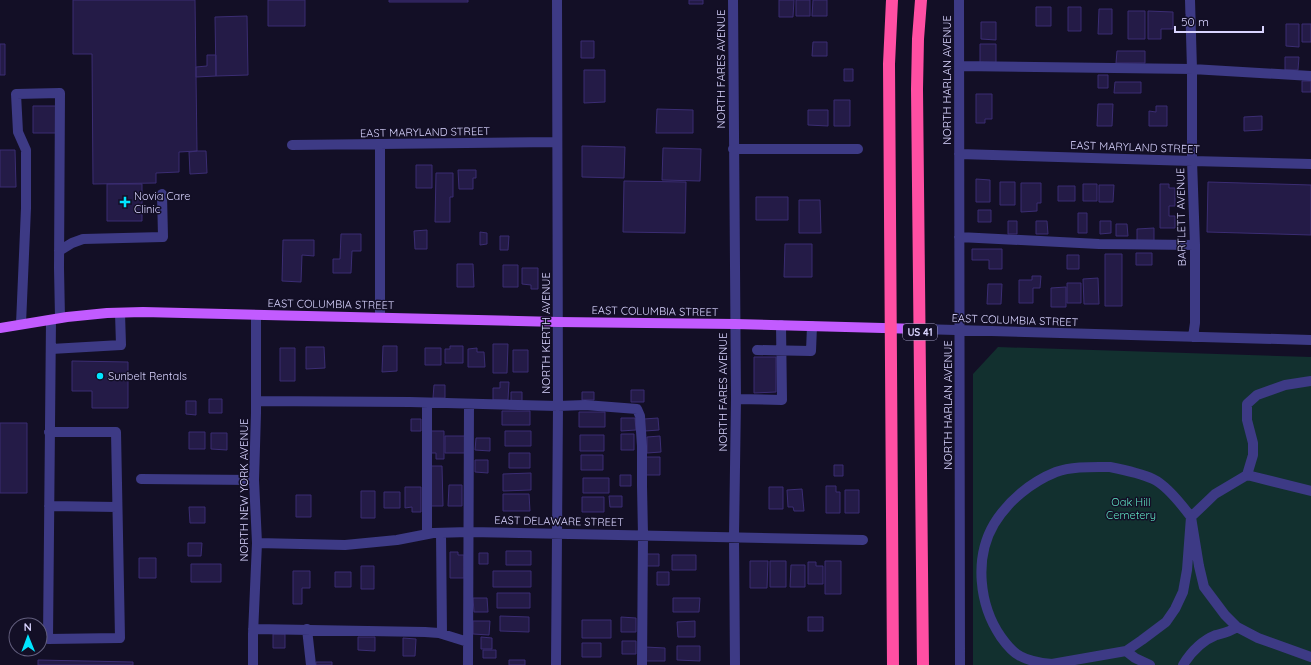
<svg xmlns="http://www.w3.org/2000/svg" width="1311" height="665" font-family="Quicksand,sans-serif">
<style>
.green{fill:#12302f}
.building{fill:#241b47;stroke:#3b2d73}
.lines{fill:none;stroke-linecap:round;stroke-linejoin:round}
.minor{stroke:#3d3a85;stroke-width:10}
.major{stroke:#c25bff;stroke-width:10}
.highway{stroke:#ff4fa3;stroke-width:12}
.poi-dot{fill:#00e5ff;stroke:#130f26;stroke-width:1.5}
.labels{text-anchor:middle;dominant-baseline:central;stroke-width:3;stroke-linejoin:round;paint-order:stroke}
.shield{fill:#130f26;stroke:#9e99be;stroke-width:1}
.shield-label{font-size:10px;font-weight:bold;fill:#d9d4ff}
.street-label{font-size:11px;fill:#d9d4ff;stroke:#130f26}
.poi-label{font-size:11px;fill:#d9d4ff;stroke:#130f26;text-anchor:start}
.park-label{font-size:11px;fill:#5fe0c0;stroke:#130f26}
</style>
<rect width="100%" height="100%" fill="#130f26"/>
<path class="green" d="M998,347L1311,357V665H973V374Z"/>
<path class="building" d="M73,0H195L197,151L179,152V172L156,173V183L93,184L92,54H73Z
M268,0H305V26H268Z
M389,0H468V2H389Z
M689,0H703V4H689Z
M779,0H794L793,17H779Z
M796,0H810V16H796Z
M813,0H827V16H812Z
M1036,7H1051V26H1036Z
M1068,7H1081V31H1068Z
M1099,9H1112V34H1098Z
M1128,11H1145V39H1128Z
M1148,11L1173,12V29H1161V39H1148Z
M247,16L248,75L216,76L215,17Z
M981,22H996V40L981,39Z
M1286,24H1299V47L1286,46Z
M1302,24H1311V42H1302Z
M581,41H594V58H581Z
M813,42H827V56H812Z
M0,44H5V75H0Z
M980,44H996V63H980Z
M1117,51H1145V63H1116Z
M207,55H216V76L196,77V67L207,66Z
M1285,57H1299L1298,70H1285Z
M844,69H853V81H844Z
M584,70H605V102L584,103Z
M1098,75H1108V88H1098Z
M1302,81H1311V92H1302Z
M1115,82H1141V93H1114Z
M976,94H992V119H985V123H976Z
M834,100H850V126H834Z
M1098,104H1113L1112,126H1097Z
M33,106H57V133H33Z
M1156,106H1167V126H1149V111L1156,112Z
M657,109L693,110V133H656Z
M808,110H828V126L808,125Z
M1262,116V130L1244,131V117Z
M582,146L625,147L624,178L582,177Z
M663,148L701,149L700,181L662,180Z
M0,150H15L16,187H0Z
M197,151H206L207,173L190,174L189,152Z
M416,165H432V188H416Z
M458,170H476V178H473V189H459Z
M436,173H453V197H450V222H435Z
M976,179L990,180V202H976Z
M624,181L686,182L685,233L623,232Z
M1000,182H1015V205H1000Z
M1208,182L1311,185V235L1207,232Z
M1021,183H1041V203H1037V211L1021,212Z
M107,184H142V221H107Z
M1083,184H1097V201H1083Z
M1160,184H1169V188H1175V206H1169V216H1175V228H1160Z
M1099,185H1114L1113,202H1099Z
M1058,186H1075V201H1058Z
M756,197H788V220H756Z
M799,200H820L821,233H799Z
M978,210H991V222H978Z
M1078,213H1087V233H1078Z
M1008,221H1017V234H1008Z
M1036,221H1047L1048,234H1036Z
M1100,221H1111V233L1100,234Z
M1116,224H1127L1128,236H1116Z
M1154,228V242L1137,241V229Z
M427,230V249H415L414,231Z
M480,232L487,233V244L480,245Z
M341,234H361V251H352L351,273H333V259H340Z
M500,236H509L508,250H500Z
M283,240H314V256L302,255L301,282L282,281Z
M785,244H812V277H784Z
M972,249H1002V269H989V260H972Z
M1136,253H1152V265H1136Z
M1105,254H1122V306H1105Z
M1067,255H1079V269H1067Z
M457,264H473L474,287H457Z
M503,265H518V287H503Z
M522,268H538V289H531V285L522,284Z
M1032,276H1041L1040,288H1033V303H1019V280H1032Z
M1098,278L1099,304H1084L1083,279Z
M1067,283H1081V303H1067Z
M988,284H1002L1001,304H987Z
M1066,287V307H1051V288Z
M493,344H508L507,373H493Z
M383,346H397V371L382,372Z
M450,346H463V363H445V349H450Z
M306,347H324L325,368L306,369Z
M280,348H295V381H280Z
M425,348H441V365H425Z
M477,348V352H484L485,367H468V349Z
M513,350H528V372H513Z
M754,357H776V392L754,393Z
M72,361L128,362V408H92V391H72Z
M500,382H509L508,400H493V388H500Z
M434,385H445V398H433Z
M631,390H644V402H631Z
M511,392H522V401H511Z
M582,392H594V400H582Z
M209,399H222V413H209Z
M186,401H196V415L186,414Z
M502,411H530V425H502Z
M579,412H605V427H579Z
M621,418H635L636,430L621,431Z
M658,418L659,430L645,431L644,419Z
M411,419H421V431H411Z
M0,423H27V493H0Z
M429,431H444V459H436V453H429Z
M505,431H531V446H505Z
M189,432H205V449H189Z
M211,433H227V450L211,449Z
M621,434H634V450H621Z
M580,435H604V451H580Z
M445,436H465V453H445Z
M660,436L661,452L647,453V437Z
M476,438H490V451L475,450Z
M509,453H530V468H509Z
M581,455H603V470H581Z
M646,457H660V475H646Z
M475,460H488V473L475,472Z
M834,465H843V476H834Z
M428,466H442L443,506H429Z
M531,473V490L503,491V474Z
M620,475H631V486H620Z
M583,478H609V493H583Z
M449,485H462V506H448Z
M826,486H836V492H840V513H826Z
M405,487H421V512H412V507L405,508Z
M769,487H783V509H769Z
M802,489L804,511H794L793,507H788L787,490Z
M845,490H859V513H845Z
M361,491H375V518H361Z
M384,492H400V508H384Z
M503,494H529L530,511H503Z
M296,495H311V517H296Z
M609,496H622V507H610Z
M582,497H604V512H582Z
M189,507H205V523H190Z
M188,543H202L201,556H188Z
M506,551H531V565H506Z
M450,552H458V555H464V578H450Z
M479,553H488V564H479Z
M645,554H659V566H644Z
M672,555H696V570H672Z
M139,558H156V578H139Z
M750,561H768L767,588H750Z
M770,561H786V587H770Z
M825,561H841V594H825Z
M808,562H816V566H823V584H808Z
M191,564H221V582H191Z
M791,565H805V587H790Z
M361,566H374V589H361Z
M293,571H310V588H302V604H293Z
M493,571H531V587H493Z
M335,572H351V587H335Z
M657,572H669V585H657Z
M497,593H530V608H497Z
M473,598H487L488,612H474Z
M673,598H700L699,612H673Z
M500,616L529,617V632L500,631Z
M621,617L636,618V632H621Z
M808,617H823V631H808Z
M582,620H611V638H582Z
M473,621H490L489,635L473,634Z
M695,621V637H678L677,622Z
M273,634H285V648H273Z
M358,637H375V651L358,650Z
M481,637L492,638V649H481Z
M403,638L416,639L415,656H403Z
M622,641H636V654H622Z
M582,643H601V657H582Z
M677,646H700V661L677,660Z
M645,647L665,648V661H645Z
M483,650H496V658H483Z
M38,660L133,662V665H38Z
M509,660H525V665H509Z
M316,662H332V665H316Z"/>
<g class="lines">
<path class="minor" d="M733,0L736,399L734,536L735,665
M959,0L960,665
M1190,0L1192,69V161L1195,245V323L1193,337
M959,66L1192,69L1311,76
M292,145L557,142
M733,149H858
M959,154L1192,161L1311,164
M959,237L1099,244L1195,245
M59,251L72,243L83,239L163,237L162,194
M380,317V144
M21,324L26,208V150L18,132L16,94L60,93L59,268L60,318
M920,329L1311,340
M51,349L121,345L120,313
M757,350L811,351L812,326
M1311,381L1285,385L1257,395L1247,404V420L1253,443V455L1247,475L1311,491
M736,399L782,400L781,325
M256,401L410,402L558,406L585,405L637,409L640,416L642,446V486L643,535L642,665
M427,403V534
M49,432H116L120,638L48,639L51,320
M1110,467C1125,470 1140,473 1153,479C1166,485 1182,505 1191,517L1187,570L1183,592L1175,609L1166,622L1142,640L1126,651L1052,664C1042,663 1029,661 1020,656C1012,652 1006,644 1001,637C979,605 974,558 994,524C1008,501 1031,482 1056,472C1072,466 1094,467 1110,467Z
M1247,475L1215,494L1191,517L1199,566L1204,587L1225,615L1237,627L1258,638L1311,657
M141,479L254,480
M49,506L117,507
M441,533L442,634
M257,543L345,545L397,540L433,533L469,532L863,540
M253,629L425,632L439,633L468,642
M307,629L311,665
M1126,651L1135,658L1150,665
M253,665V634L257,543L254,480L256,413V315
M468,665L469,404
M556,665L558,406L557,0
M1183,665C1191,652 1201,641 1216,635C1224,633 1230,632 1237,627"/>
<path class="major" d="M0,328L67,317L107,313L143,312L558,322L735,324L920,329"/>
<path class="highway" d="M892,0L889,64L893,665
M921,0L918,39L917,89L923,665"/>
</g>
<g class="poi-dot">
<path d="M123 196h4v4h4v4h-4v4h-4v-4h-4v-4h4z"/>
<circle cx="100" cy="376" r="4"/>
</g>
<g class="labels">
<rect class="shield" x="903" y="324" width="34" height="16" rx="3"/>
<g class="shield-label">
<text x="920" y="332">US 41</text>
</g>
<g class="street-label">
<text transform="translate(721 69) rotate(-90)">NORTH FARES AVENUE</text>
<text transform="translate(947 80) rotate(-90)">NORTH HARLAN AVENUE</text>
<text transform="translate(425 132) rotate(-1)">EAST MARYLAND STREET</text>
<text transform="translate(1135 147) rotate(2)">EAST MARYLAND STREET</text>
<text transform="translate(1181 217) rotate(-91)">BARTLETT AVENUE</text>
<text transform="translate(331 304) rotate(1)">EAST COLUMBIA STREET</text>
<text transform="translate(655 311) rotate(1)">EAST COLUMBIA STREET</text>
<text transform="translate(1015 320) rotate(2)">EAST COLUMBIA STREET</text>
<text transform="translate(546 333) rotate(-90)">NORTH KERTH AVENUE</text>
<text transform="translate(723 392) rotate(-90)">NORTH FARES AVENUE</text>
<text transform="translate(948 405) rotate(-90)">NORTH HARLAN AVENUE</text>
<text transform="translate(244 490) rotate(-90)">NORTH NEW YORK AVENUE</text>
<text transform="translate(559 521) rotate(1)">EAST DELAWARE STREET</text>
</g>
<g class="poi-label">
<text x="134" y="196">Novia Care<tspan x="134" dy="13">Clinic</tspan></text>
<text x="108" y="376">Sunbelt Rentals</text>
</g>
<g class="park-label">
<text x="1131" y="502">Oak Hill<tspan x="1131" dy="13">Cemetery</tspan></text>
</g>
</g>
<g transform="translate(28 637) rotate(359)"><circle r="19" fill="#130f26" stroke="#625e7d"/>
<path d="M0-3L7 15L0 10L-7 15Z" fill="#00e5ff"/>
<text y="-6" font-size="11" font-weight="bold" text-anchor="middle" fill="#d9d4ff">N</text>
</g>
<path d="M1175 26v6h88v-6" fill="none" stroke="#d9d4ff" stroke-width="2"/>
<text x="1181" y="26" font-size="12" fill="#d9d4ff" stroke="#130f26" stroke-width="3" paint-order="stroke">50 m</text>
</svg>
